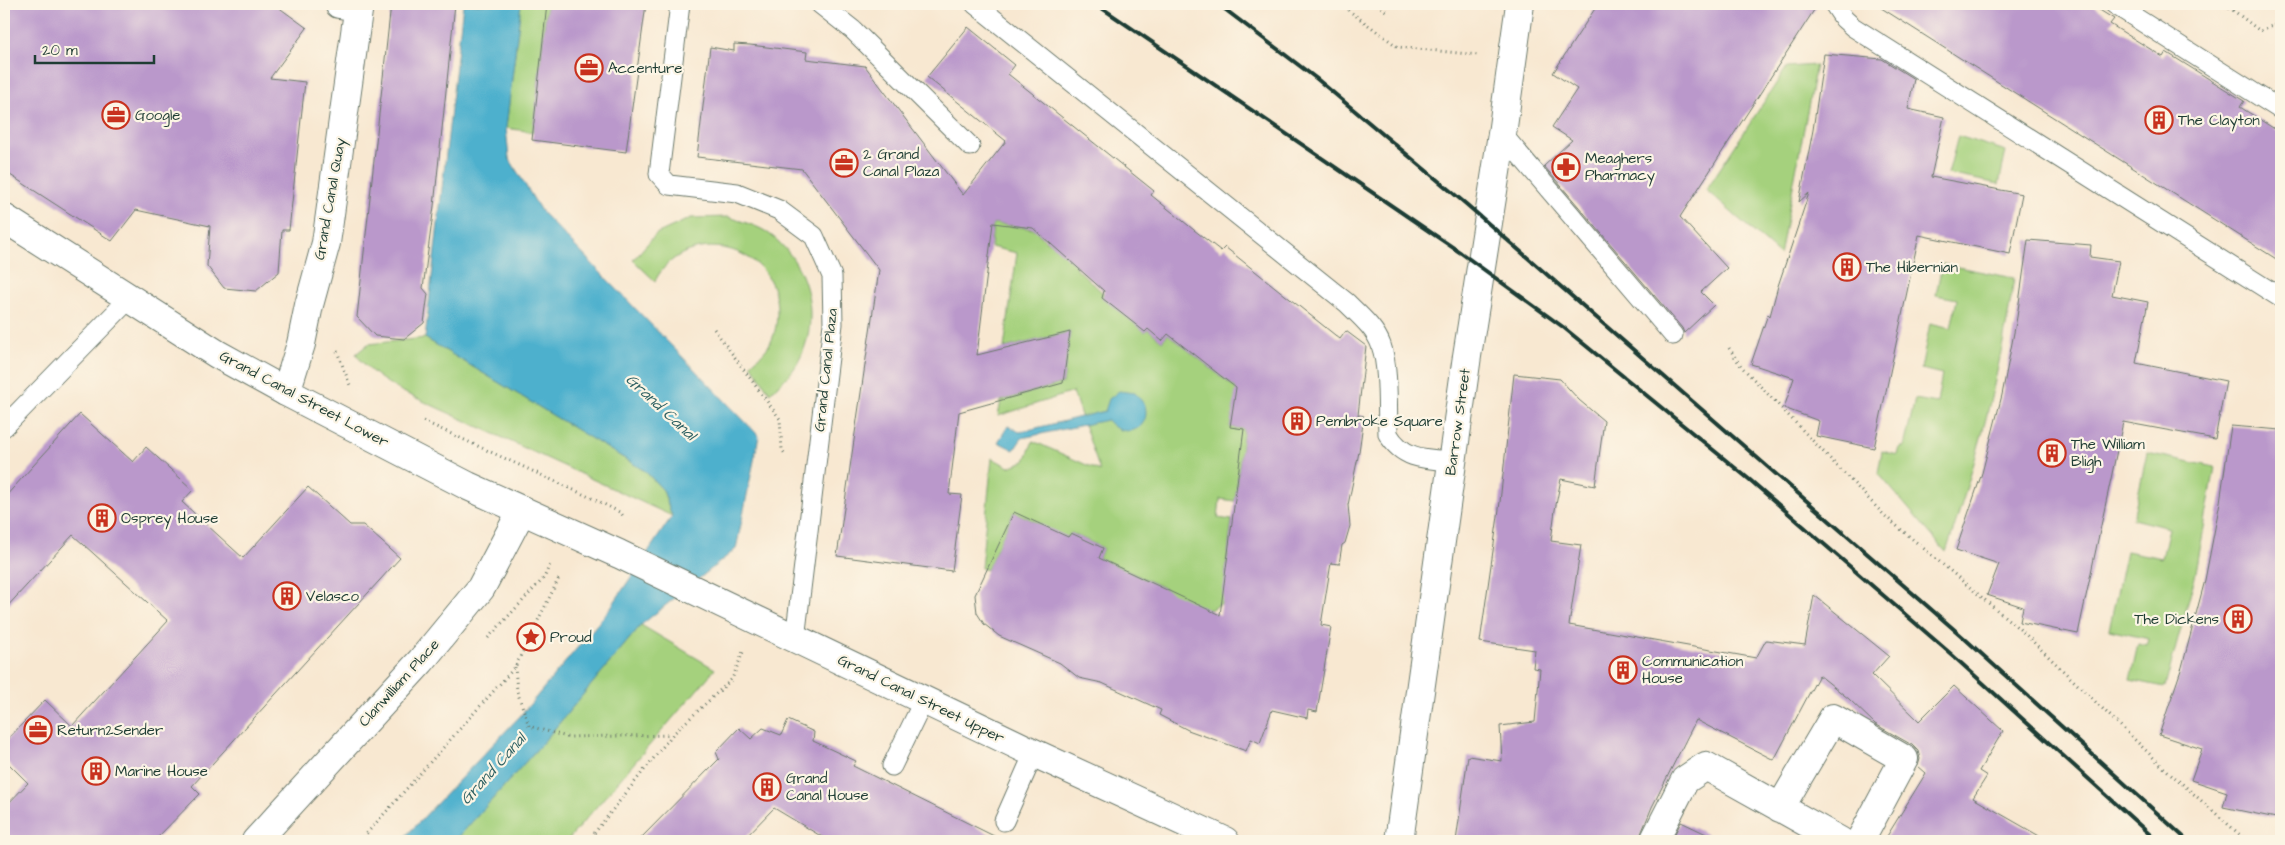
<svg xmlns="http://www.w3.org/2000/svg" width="2285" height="845" font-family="'Architects Daughter',sans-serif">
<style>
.green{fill:#a5d17d;stroke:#628758}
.water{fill:#4eb0cd;stroke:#367680}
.building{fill:#ba98cb}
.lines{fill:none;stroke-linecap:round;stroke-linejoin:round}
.service-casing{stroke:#6b796b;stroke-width:21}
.pedestrian-casing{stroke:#6b796b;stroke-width:30}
.minor-casing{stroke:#6b796b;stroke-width:30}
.tertiary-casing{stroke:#6b796b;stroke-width:30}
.secondary-casing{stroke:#6b796b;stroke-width:30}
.path{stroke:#6b796b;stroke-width:3;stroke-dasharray:1 4;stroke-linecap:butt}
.service{stroke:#fff;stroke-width:19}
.pedestrian{stroke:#fff;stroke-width:28}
.minor{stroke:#fff;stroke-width:28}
.tertiary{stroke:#fff;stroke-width:28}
.secondary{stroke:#fff;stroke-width:28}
.rail{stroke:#1f3d34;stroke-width:4}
.labels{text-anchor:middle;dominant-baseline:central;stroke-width:4.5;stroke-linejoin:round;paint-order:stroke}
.poi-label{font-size:15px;fill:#1f3d34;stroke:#fcf5e5;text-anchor:start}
.street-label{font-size:15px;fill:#1f3d34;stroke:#fcf5e5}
.water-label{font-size:16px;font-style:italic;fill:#2d6062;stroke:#fcf5e5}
</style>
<rect width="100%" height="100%" fill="#fcf5e5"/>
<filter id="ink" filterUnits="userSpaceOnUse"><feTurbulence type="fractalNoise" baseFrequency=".02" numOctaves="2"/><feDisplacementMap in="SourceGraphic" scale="10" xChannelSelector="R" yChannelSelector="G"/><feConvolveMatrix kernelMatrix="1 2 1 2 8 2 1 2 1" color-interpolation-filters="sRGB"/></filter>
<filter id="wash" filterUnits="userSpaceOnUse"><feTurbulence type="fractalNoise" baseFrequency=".0096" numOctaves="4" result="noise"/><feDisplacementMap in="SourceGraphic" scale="20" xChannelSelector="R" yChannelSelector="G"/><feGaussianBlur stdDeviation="1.12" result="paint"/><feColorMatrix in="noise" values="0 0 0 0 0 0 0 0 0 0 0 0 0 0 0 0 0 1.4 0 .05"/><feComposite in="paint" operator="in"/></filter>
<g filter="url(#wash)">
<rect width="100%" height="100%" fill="#f8e8d1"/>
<path class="green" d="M521,4H547L533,132L506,128Z
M1816,65L1780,255L1706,190L1787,67Z
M1958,136L2006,151L1999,184L1948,174Z
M729,217C740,221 755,225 765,231C809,260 823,319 797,364C791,375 779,384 770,393L751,364C756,359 763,354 767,348C775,338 777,323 777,312C778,242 684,224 655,281L633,260L656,234L691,218Z
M993,223L1040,230L1038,233L1048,243L1053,239L1079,260L1075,267L1145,332L1148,329L1162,341L1168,334L1238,390L1230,427L1244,429L1235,501L1220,499L1218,518L1232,520L1225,577L1230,599L1200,615L1162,587L1099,558L1103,548L1071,533L1066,543L1036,522L1014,512L987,570L981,568L992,458L1009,467L1025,461L1033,441L1100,471L1073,392L998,416L1001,401L1063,383L1070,332L1004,348L1017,253L991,247Z
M1942,264L2014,278C2000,374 1977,461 1946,552L1878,473L1882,451L1898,455L1900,447H1904L1915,399L1937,403L1942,374L1921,369L1930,323L1951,328L1957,299L1936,295Z
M425,338L645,471L663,490L672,516L401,391C382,380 368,371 356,354L368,344Z
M2147,453L2215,467L2195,577L2165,687L2130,680L2138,644L2147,646L2149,639L2109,630L2126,551L2162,558L2169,528L2133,519Z
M641,625L715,669L567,841H455L546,739Z"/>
<path class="water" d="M463,4H521L506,128L509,158L541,211L759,436L736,549L641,625L546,739L455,841H401L521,715L609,610L672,516L663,490L645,471L425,338Z
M1119,391L1135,393L1145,405C1152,431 1122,440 1107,420L1022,438L1014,450L998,442L1008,426L1020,432L1105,411L1109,399Z"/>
<g id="blocks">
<path class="building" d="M4,4H274L307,28L270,78L305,82L289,230H282L279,272L256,291L224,288L207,266L210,226L136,210L112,241L4,171Z
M391,4H455L434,206L423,288L428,294L424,323L404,339L375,336L357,317Z
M547,4H646L626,152L532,140Z
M1598,4H1818L1680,217L1727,268L1701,292L1714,305L1684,333L1682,328L1544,166L1572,140L1552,127L1577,89L1553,73Z
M1875,4H2090L2114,19L2110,24L2163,57L2166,52L2244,101L2240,107L2281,133V262Z
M968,27L1015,65L1008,74L1154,191L1151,195L1194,230L1221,251L1225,247L1340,339L1346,331L1366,346L1358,415L1364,416L1359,452L1348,505L1350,526L1345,543L1342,545L1339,564L1331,563L1321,625L1331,627L1317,712L1308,710L1307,718L1272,710L1260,743L1251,739L1246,751L1188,730L1159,715L1161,710L1102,683L1079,678L1060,663L999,636L984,624L977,613L975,595L1014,512L1068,537L1071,533L1103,548L1099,558L1220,615L1244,429L1230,427L1236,388L1168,334L1162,341L1148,329L1145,332L1102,298L1104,291L1033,228L993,223L977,355L1070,332L1063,383L959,412L949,494L962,495L952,571L837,556L879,270L802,169L697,157L710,47L734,51V44L750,45L807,52L806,59L865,66L963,195L1006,141L927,77Z
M1824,54L1882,59L1914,79L1908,109L1944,117L1931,177L2022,194L2010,254L1919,235L1874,448L1816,436L1819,421L1784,408L1794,378L1751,364L1768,314L1770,316L1778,286L1809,193L1799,202L1813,130Z
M2028,240L2091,245L2090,257L2119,261L2112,295L2148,302L2136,363L2226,381L2215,439L2123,422L2078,634L2020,622L2023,607L1987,595L1999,564L1956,550L1982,473L2002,395L2017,317Z
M1514,374L1560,379L1579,400L1604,421L1595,486L1561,479L1555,510L1551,541L1581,545L1569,625L1756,658L1766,640L1805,645L1814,595L1889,656L1872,675L1919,721L1954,686L2003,731L1979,771L1987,776L1973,798L2048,841H1884L1926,773L1918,766L1920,759L1918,751L1912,745L1875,724L1849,699L1819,675L1774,760L1696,720L1652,807L1638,841H1456L1468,756L1502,761L1500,726L1535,722L1540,669L1533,668L1535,650L1480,642L1500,502Z
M80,414L133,462L146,447L193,490L182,502L243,558L308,487L350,525H363L400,558L192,786L200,794L154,841H4V808L28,783L4,759V743L45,700L72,726L168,621L73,535L4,610V498Z
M2231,426L2281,430V819L2223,807L2227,792L2191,780L2202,749L2159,735L2182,667L2205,580L2220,502Z
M788,720L814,732L813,741L856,761L853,766L1004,841H829L774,808L742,841H638L719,759L716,752L739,728L751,739L763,728L781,735Z
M1681,822L1721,841H1671Z"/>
</g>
</g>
<g filter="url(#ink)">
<use href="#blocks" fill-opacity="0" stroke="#6b796b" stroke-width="1"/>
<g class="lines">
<g class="service-casing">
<path id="service" d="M680,4L659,174L669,185L737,193L779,210L814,236L832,276L833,324L795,639
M820,4L853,30L970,146
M975,4L1347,303C1359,315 1375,328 1381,345C1389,367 1387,410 1388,434C1403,460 1426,459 1453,461
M1834,4L1844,19L1853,27L2281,298
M2114,4L2281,110
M1502,134L1673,335
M4,427L130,298
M892,766L924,700
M1004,821L1034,753"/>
</g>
<g class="pedestrian-casing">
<path id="pedestrian" d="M339,4L359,7"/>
</g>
<g class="minor-casing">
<path id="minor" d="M286,392L301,344L309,305L326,243L359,4
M1780,808L1833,718L1904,759L1860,841
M1654,841L1685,780L1706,766L1840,841"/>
</g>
<g class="tertiary-casing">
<path id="tertiary" d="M256,841L421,661L481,588L522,510
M1399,841L1467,356L1502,134L1520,4"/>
</g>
<g class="secondary-casing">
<path id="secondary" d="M4,218L217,354L286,392L468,486L619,554L1034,753L1225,841"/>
</g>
<path class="path" d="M1340,4L1398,47L1478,55
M1377,4L1387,12
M2225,4L2260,31L2281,22
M1127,6L1128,4
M714,329L780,419L782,450L786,455
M1729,348L1741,366L1885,516L2023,632L2162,766L2247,841
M337,351L350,385
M423,421L598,501L621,513L624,517
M488,638L544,578L551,562
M515,667L517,691L529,726L567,737L671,735
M360,841L515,667L559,578
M588,841L672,735L732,679L743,652"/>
<use href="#service" class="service"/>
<use href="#pedestrian" class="pedestrian"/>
<use href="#minor" class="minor"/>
<use href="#tertiary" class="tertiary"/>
<use href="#secondary" class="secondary"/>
<path class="rail" d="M1096,4L1461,253L1563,327L1750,480L1951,654L2157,841
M1218,4L1317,79L1466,204L1964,638L2188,841"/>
</g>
</g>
<defs>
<g id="office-ring" transform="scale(1.4375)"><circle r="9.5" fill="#fcf5e5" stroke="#c8321e" stroke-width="1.5"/><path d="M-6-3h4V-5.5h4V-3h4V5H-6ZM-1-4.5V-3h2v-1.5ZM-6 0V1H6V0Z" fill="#c8321e"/></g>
<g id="building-ring" transform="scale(1.4375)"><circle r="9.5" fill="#fcf5e5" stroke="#c8321e" stroke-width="1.5"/><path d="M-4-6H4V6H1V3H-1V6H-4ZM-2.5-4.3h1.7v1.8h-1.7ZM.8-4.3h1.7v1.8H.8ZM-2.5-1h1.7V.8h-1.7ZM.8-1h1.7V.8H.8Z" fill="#c8321e"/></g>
<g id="pharmacy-ring" transform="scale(1.4375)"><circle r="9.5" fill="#fcf5e5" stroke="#c8321e" stroke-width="1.5"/><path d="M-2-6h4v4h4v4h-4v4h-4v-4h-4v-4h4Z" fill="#c8321e"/></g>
<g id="sight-ring" transform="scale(1.4375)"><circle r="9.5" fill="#fcf5e5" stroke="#c8321e" stroke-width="1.5"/><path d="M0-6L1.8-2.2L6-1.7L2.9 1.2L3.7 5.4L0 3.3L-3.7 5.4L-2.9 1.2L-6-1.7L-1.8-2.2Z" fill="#c8321e"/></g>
</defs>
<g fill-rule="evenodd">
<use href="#office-ring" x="589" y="68"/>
<use href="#office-ring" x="116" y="115"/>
<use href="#building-ring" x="2159" y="120"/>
<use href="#office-ring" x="844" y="163"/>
<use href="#pharmacy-ring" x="1566" y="167"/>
<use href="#building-ring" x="1847" y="267"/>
<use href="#building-ring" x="1297" y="421"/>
<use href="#building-ring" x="2052" y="453"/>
<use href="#building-ring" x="102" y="518"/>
<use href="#building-ring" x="287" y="596"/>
<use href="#building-ring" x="2238" y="619"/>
<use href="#sight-ring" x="531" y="637"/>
<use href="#building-ring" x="1623" y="670"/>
<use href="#office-ring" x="38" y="730"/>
<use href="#building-ring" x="96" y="771"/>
<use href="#building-ring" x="767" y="787"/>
</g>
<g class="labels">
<g class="poi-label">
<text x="608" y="68">Accenture</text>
<text x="135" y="115">Google</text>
<text x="2178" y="120">The Clayton</text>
<text x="863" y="154">2 Grand<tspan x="863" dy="17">Canal Plaza</tspan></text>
<text x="1585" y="158">Meaghers<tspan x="1585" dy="17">Pharmacy</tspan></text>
<text x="1866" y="267">The Hibernian</text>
<text x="1316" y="421">Pembroke Square</text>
<text x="2071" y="444">The William<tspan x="2071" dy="17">Bligh</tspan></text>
<text x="121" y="518">Osprey House</text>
<text x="306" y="596">Velasco</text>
<text x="2219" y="619" text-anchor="end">The Dickens</text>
<text x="550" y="637">Proud</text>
<text x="1642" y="661">Communication<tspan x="1642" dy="17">House</tspan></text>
<text x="57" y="730">Return2Sender</text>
<text x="115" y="771">Marine House</text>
<text x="786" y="778">Grand<tspan x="786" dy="17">Canal House</tspan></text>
</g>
<g class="street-label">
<text transform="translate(330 199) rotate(-80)">Grand Canal Quay</text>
<text transform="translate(826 370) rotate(-84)">Grand Canal Plaza</text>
<text transform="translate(304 399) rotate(28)">Grand Canal Street Lower</text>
<text transform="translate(1458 422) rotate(-82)">Barrow Street</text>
<text transform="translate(399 683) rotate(-48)">Clanwilliam Place</text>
<text transform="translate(921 699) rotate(26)">Grand Canal Street Upper</text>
</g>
<g class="water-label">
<text transform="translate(661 407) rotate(43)">Grand Canal</text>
<text transform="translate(493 769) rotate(-48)">Grand Canal</text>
</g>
</g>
<rect width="2285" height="845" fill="none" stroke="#fcf5e5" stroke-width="20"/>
<path d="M35 55v8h119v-8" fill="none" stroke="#1f3d34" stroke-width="2.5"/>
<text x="42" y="55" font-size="15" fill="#1f3d34" stroke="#fcf5e5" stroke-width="4" paint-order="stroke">20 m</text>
</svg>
